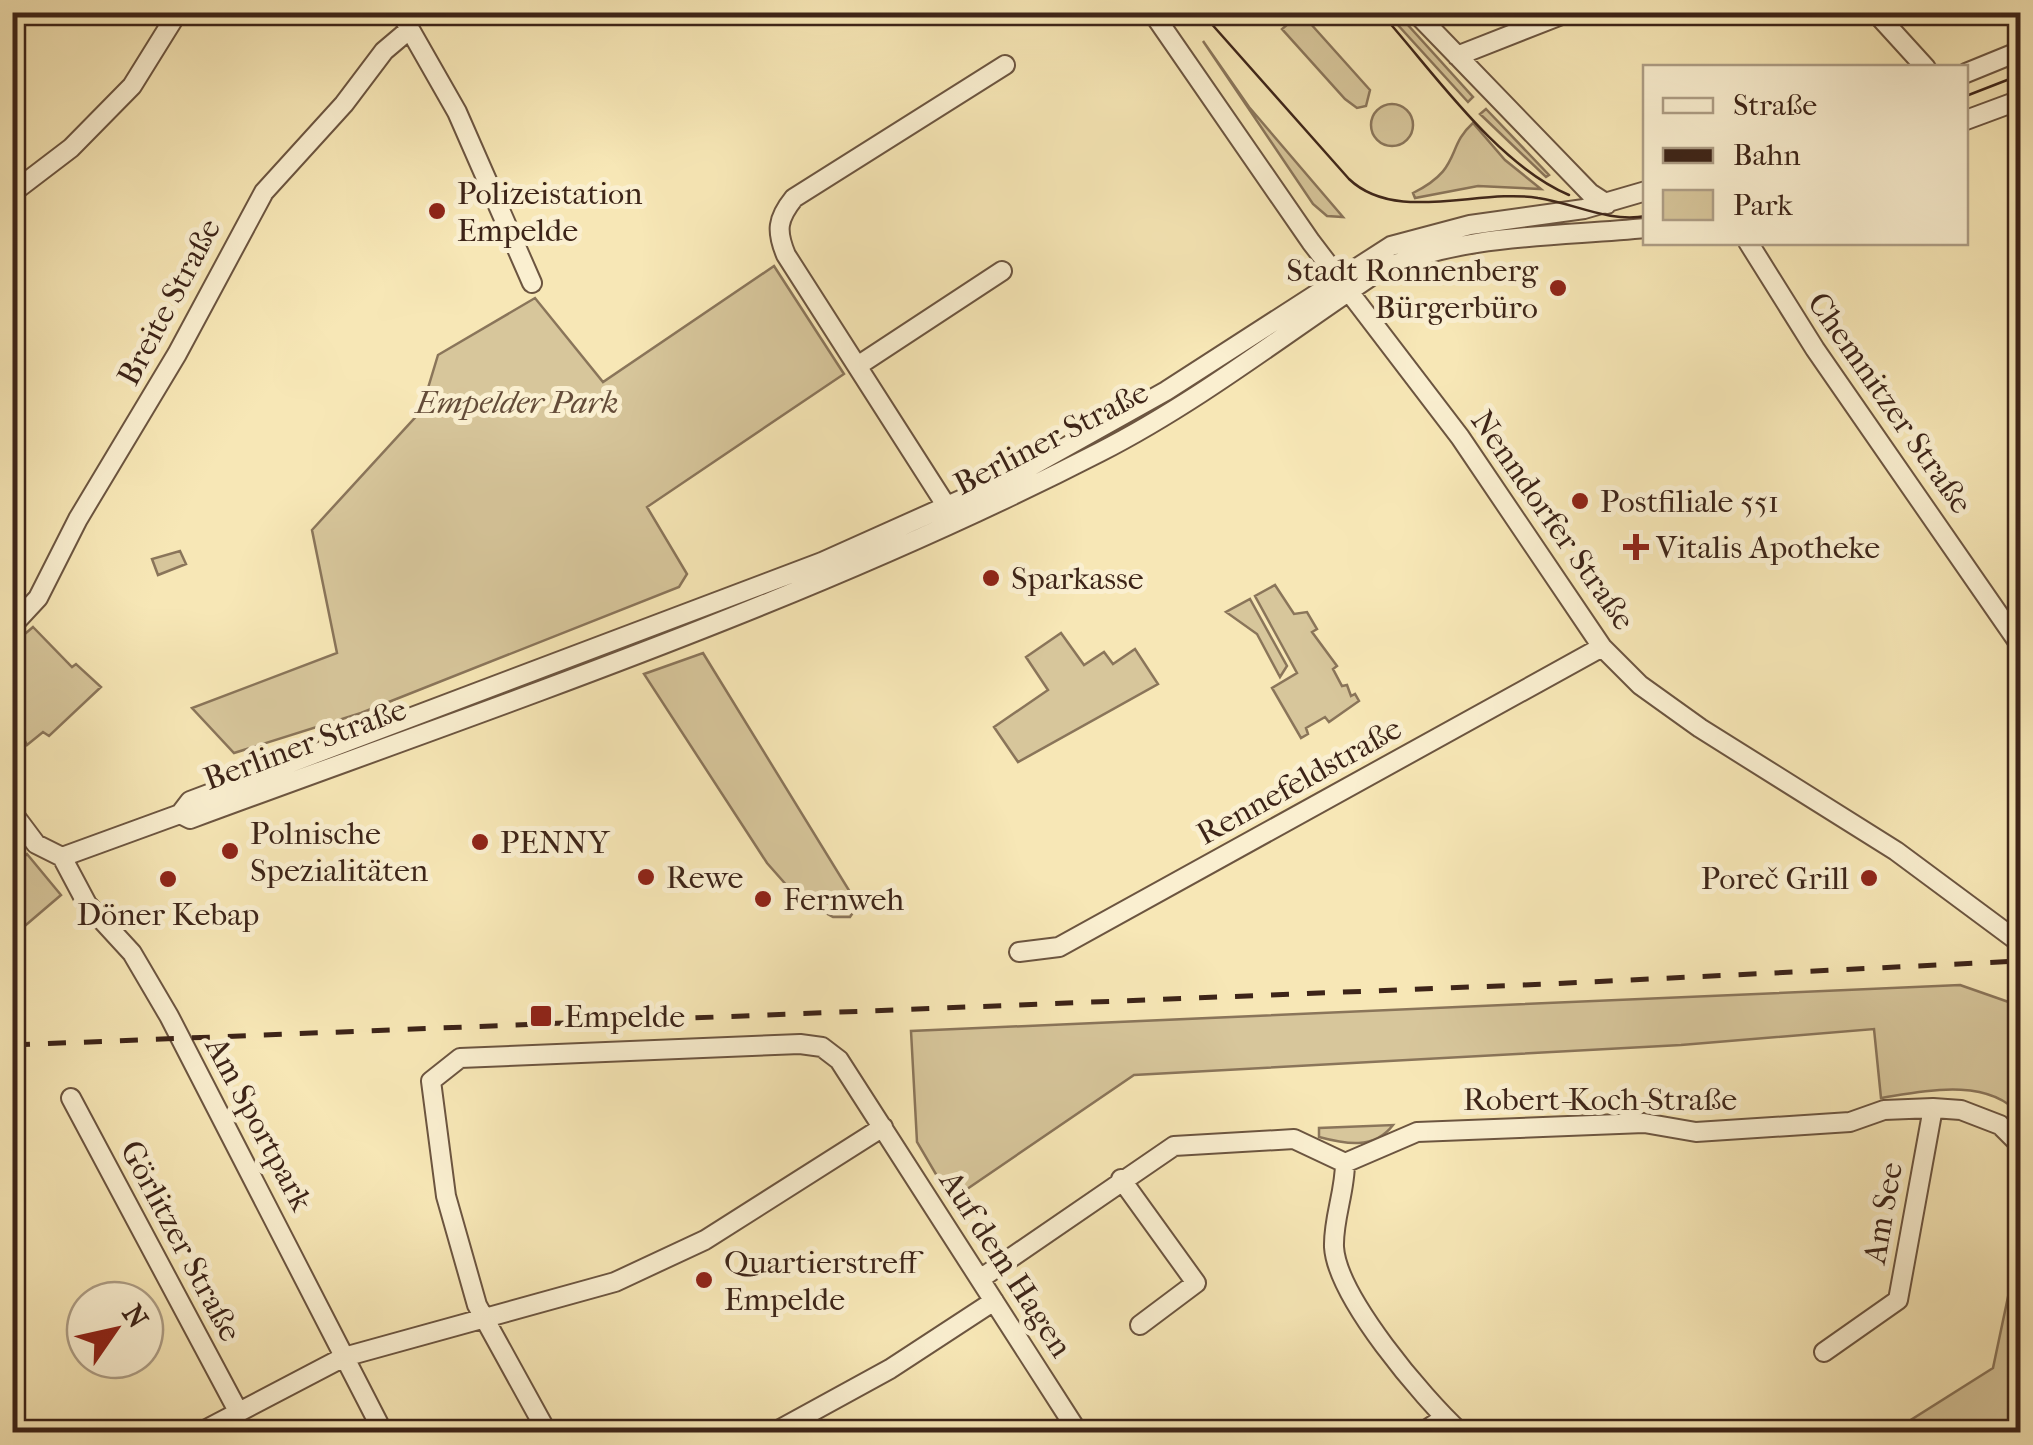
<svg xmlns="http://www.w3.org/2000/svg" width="2033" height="1445" font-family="'IM FELL French Canon',serif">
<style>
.green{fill:#d7c69b;stroke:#8a755a;stroke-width:2.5}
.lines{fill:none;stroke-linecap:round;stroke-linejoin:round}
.minor-casing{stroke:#6c5540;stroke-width:22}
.minor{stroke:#faefd0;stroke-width:18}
.tram{stroke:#3d2418;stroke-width:2.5}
.rail{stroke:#3d2418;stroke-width:5;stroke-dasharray:18 18;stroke-linecap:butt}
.poi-dot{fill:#8f2418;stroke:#faefd0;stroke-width:4}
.labels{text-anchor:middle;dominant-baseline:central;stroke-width:10;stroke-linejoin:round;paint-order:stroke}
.poi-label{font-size:32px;fill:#3d2418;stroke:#faefd0;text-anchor:start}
.street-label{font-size:32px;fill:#3d2418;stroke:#faefd0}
.park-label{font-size:32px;font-style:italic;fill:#644c39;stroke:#faefd0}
</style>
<rect width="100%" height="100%" fill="#f7e7b6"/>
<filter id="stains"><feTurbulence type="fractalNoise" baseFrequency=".002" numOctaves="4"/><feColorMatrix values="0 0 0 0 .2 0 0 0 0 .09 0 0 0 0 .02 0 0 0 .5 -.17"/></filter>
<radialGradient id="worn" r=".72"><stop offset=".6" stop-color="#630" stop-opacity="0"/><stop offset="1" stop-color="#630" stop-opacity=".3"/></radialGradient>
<path class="green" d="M1301,13L1370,90L1366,106L1357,108L1345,99L1282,29Z
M1387,13H1397L1473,97L1468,102Z
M1203,41L1249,107L1343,217L1327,216L1313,204Z
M1371 125a21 21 0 1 1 42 0a21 21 0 1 1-42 0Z
M1486,109L1549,175L1546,177L1480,114Z
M1473,123L1505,160L1541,189L1478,186L1415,198L1413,193C1463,168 1445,148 1473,123Z
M774,266L844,374L647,507L687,574L679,587L361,713L234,753L192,708L337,653L312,530L421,411L438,355L535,298L603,382Z
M180,551L186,564L158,575L152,559Z
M1275,585L1294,614L1307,612L1317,629L1312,632L1337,666L1333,669L1342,686L1347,685L1351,696L1355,694L1359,701L1329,722L1325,717L1306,728L1308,734L1301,738L1272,688L1297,673L1255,596Z
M1250,599L1287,666L1280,677L1257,634L1226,612Z
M33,627L72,667L76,664L101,687L49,736L43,732L27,745L24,739L13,745V644Z
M1061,633L1084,665L1104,652L1113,664L1135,649L1158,684L1018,762L994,727L1048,690L1026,657Z
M703,653L858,905L850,917H833L797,897L767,863L644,674Z
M27,854L61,895L13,936V867Z
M1960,985L2020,1006V1115C1988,1077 1925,1091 1881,1098L1874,1029L1681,1045L1134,1075L951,1200L917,1142L911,1031Z
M1393,1125C1374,1150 1345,1144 1319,1137V1128Z
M2020,1240V1432H1911L1906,1423L1993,1368Z"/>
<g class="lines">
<g class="minor-casing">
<path id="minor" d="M400,12L457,112L532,283
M1152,12L1311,242L1460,437L1602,647L1640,685L1700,728L1896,851L2020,943
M1415,12L1590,193L1607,204
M1875,12L1926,68
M1457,56L1569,12
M1966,73L2020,51
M1966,120L2020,100
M12,193L71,148L132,86L178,12
M1748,242L1815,349L2020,645
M859,365L1002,271
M951,513L786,255C776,231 777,219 794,198L1005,65
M12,626L38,598L78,519L177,354L264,192L344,104L384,51L410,29
M12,812L36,844L62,857L180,814
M180,814L190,801L822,562L1014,476L1166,391L1391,246L1470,225L1584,209L1646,191
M180,814L190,819C496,706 810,601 1100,452C1198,402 1287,332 1379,271C1461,233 1556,237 1646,228
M62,857L87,904L132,953L169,1016L383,1432
M1019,952L1059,947L1602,647
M71,1098L239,1413
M1345,1163C1345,1192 1333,1219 1334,1247C1337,1297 1423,1398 1460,1432
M1121,1179L1196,1283L1140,1325
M980,1279L1174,1146L1294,1139L1345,1163L1417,1132L1644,1123L1696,1132L1850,1122L1884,1110L1933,1108L1961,1110L2000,1125L2020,1145
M1824,1352L1898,1300L1933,1108
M201,1432L344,1357L615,1282L705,1240L883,1127
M547,1432L477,1305L446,1196L431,1081L460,1058L800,1044L822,1047L839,1060L1078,1432
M775,1432L890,1369L994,1301
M1423,1432L1444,1418"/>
</g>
<use href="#minor" class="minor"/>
<path class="tram" d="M1201,12L1349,179C1396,224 1479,188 1538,198C1574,203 1608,223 1646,216
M1380,12C1433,71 1496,164 1569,195
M1966,96L2020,75"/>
<path class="rail" d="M12,1045L1547,984L2020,961"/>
</g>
<g class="poi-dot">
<circle cx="437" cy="211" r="10"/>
<circle cx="1558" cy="288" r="10"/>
<circle cx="1580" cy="501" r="10"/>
<path d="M1631 532h10v10h10v10h-10v10h-10v-10h-10v-10h10z"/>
<circle cx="991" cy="578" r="10"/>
<circle cx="480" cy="842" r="10"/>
<circle cx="230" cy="851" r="10"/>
<circle cx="646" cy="877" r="10"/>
<circle cx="1869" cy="878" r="10"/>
<circle cx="168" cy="879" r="10"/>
<circle cx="763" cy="899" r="10"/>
<rect x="529" y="1004" width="24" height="24" rx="5"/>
<circle cx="704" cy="1280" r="10"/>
</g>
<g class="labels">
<g class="poi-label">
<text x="457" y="193">Polizeistation<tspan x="457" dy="37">Empelde</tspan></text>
<text x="1538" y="270" text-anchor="end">Stadt Ronnenberg<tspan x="1538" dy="37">Bürgerbüro</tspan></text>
<text x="1600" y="501">Postfiliale 551</text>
<text x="1656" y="547">Vitalis Apotheke</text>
<text x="1011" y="578">Sparkasse</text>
<text x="250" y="833">Polnische<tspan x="250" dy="37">Spezialitäten</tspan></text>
<text x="500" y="842">PENNY</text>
<text x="666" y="877">Rewe</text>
<text x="1849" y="878" text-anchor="end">Poreč Grill</text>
<text x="783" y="899">Fernweh</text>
<text x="168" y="914" text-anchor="middle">Döner Kebap</text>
<text x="564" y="1016">Empelde</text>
<text x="724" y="1262">Quartierstreff<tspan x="724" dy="37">Empelde</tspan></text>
</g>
<g class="street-label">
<text transform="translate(169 302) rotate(-62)">Breite Straße</text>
<text transform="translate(1890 403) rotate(55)">Chemnitzer Straße</text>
<text transform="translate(1051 438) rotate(-27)">Berliner Straße</text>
<text transform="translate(1553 520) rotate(55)">Nenndorfer Straße</text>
<text transform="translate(305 744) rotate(-20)">Berliner Straße</text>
<text transform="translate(1299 781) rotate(-29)">Rennefeldstraße</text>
<text x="1600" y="1099">Robert-Koch-Straße</text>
<text transform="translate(259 1124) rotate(62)">Am Sportpark</text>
<text transform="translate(1883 1213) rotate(-80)">Am See</text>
<text transform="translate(181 1241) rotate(62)">Görlitzer Straße</text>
<text transform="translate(1006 1264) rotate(57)">Auf dem Hagen</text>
</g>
<g class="park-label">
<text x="517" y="402">Empelder Park</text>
</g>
</g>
<rect width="2033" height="1445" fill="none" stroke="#f7e7b6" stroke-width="50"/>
<rect x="15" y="15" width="2003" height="1415" fill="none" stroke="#3d2418" stroke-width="5"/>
<rect x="25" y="25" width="1983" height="1395" fill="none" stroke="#3d2418" stroke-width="2.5"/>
<rect x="1643" y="65" width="325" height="180" fill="#faefd0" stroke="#ae9e86" stroke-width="2.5"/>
<rect x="1663" y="98" width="50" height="15" fill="#faefd0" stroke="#ae9e86" stroke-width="2.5"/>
<text x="1733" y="115" font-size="30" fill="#3d2418">Straße</text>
<rect x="1663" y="148" width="50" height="15" fill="#3d2418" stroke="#ae9e86" stroke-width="2.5"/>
<text x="1733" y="165" font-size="30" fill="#3d2418">Bahn</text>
<rect x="1663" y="190" width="50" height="30" fill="#d7c69b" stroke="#ae9e86" stroke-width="2.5"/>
<text x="1733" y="215" font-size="30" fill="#3d2418">Park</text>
<g transform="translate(115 1330) rotate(56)"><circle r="48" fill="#faefd0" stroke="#ae9e86" stroke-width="2.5"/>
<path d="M0-8L18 38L0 25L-18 38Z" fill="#8f2418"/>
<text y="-15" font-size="28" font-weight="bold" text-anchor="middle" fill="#3d2418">N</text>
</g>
<rect width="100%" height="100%" filter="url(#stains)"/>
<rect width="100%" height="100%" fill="url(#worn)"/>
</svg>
